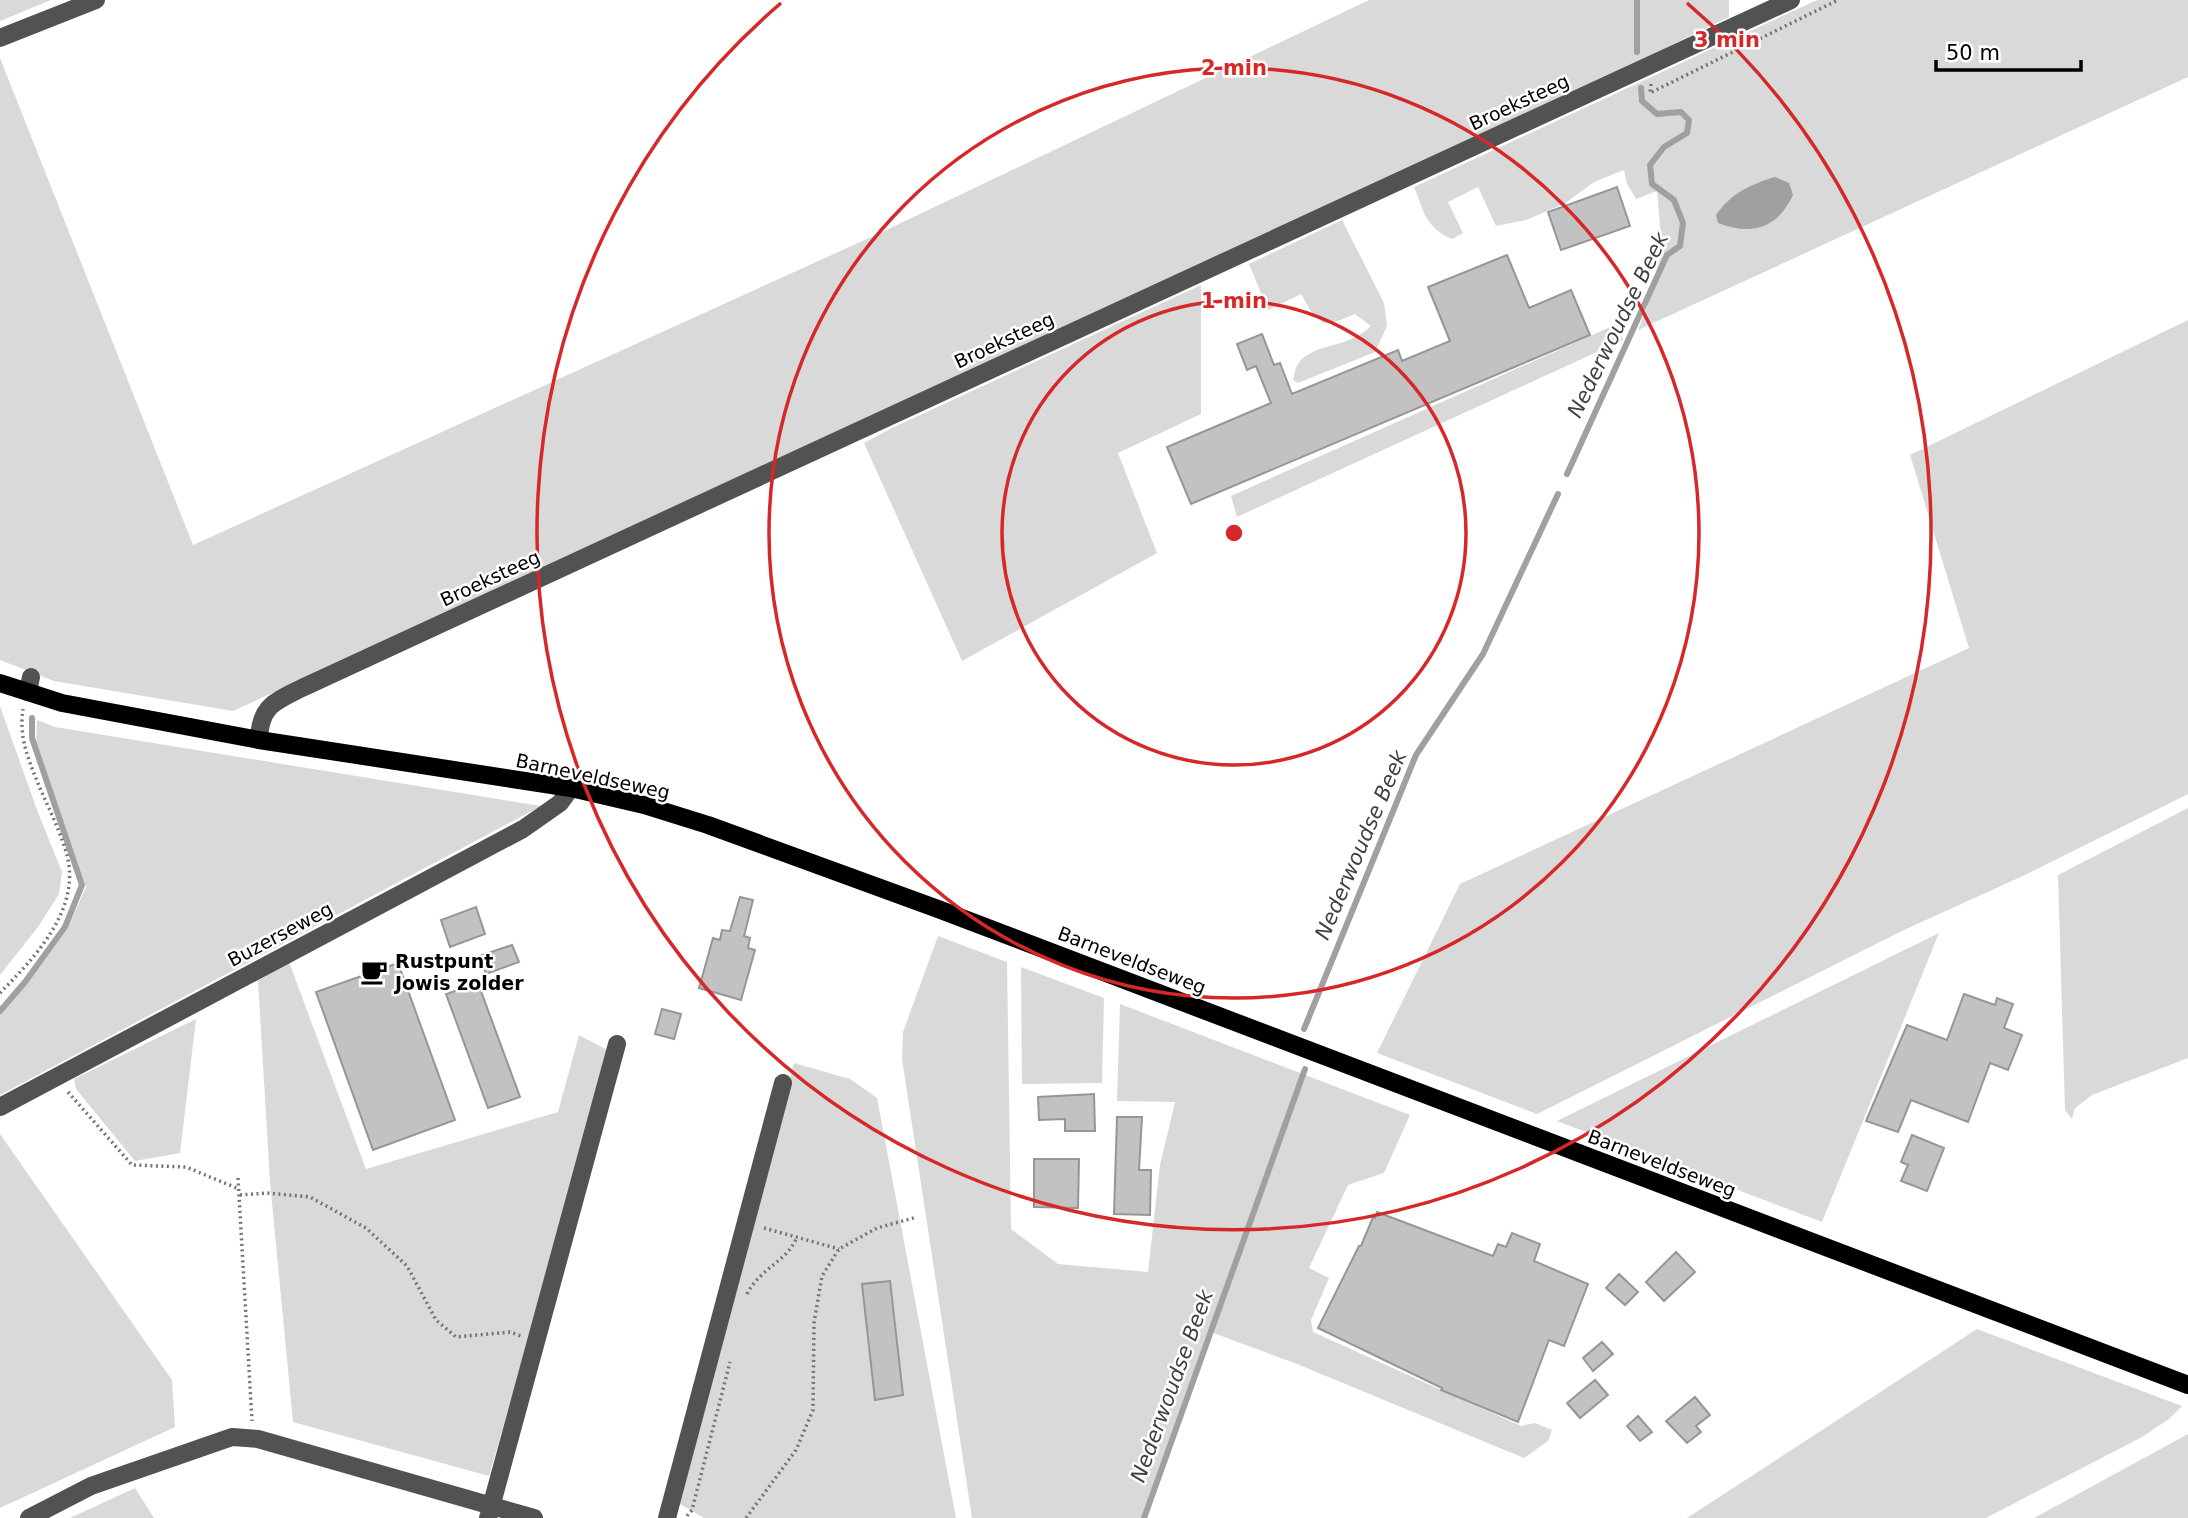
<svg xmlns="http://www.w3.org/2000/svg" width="2188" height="1518" font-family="'DejaVu Sans',sans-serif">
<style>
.green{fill:#d9d9d9}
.water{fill:#a0a0a0}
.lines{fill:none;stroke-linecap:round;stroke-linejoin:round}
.stream{stroke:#a0a0a0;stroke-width:6}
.building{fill:#c2c2c2;stroke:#969696;stroke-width:2}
.path{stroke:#747474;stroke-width:3.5;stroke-dasharray:2 3.5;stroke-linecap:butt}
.minor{stroke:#525252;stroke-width:18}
.major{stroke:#000;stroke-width:18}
.ring{fill:none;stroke:#d62828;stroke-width:3.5}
.labels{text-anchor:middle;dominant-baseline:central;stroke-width:5;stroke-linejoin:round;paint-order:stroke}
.street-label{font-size:19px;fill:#000;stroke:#fff}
.poi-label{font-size:19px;font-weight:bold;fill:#000;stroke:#fff;text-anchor:start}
.water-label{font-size:21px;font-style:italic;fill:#414141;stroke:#fff}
.centre{fill:#d62828;stroke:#fff;stroke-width:3.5}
.ring-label{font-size:21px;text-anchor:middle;font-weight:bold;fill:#d62828;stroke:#fff;stroke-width:5;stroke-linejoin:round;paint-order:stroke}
</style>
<rect width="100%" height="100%" fill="#fff"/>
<path class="green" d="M0,0H51L0,21Z
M1369,0H1729V17L1643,59L1092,313L995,361L233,711L54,681L0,660V58L193,545L880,233Z
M1817,0H2188V77L1638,330L1646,310L1662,250L1657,191L1636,199L1627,184L1624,170L1594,182L1564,204L1526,220L1496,226L1478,187L1448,202L1463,233L1452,239C1426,228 1424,212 1414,187Z
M1342,220L1384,303L1387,326L1375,352L1298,383L1293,380C1295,370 1297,361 1306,356C1327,342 1349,347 1371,326L1355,314L1335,322L1323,323L1312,313L1301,294L1268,310L1249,264Z
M1201,285V414L1118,453L1157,553L962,661L864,443L892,428Z
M2188,320V794L2025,875L1904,930L1537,1114L1377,1053L1460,884L1969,648L1910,455Z
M1617,324L1623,340L1237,517L1231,496Z
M0,706L37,810L62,872L59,894L38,927L0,975Z
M37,720L55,727L541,806L0,1095V1012L26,985L67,930L86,887L36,744Z
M2188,808V1058L2092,1095L2075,1108L2072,1119L2065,1110L2058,875Z
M1939,933L1822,1222L1557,1121Z
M938,936L1007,962L1011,1229L1058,1264L1148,1272L1160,1165L1175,1102L1117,1101L1120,1004L1410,1115L1384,1173L1348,1185L1309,1268L1329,1278L1311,1320L1313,1332L1521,1426L1535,1423L1552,1430L1548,1441L1524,1458L1297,1364L1208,1331L1141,1518H972L902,1059L903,1032Z
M289,962L366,1169L558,1112L579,1035L611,1052L489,1476L293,1422L270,1182L258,981Z
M1021,967L1104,998L1102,1083L1022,1084Z
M196,1019L180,1153L135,1161L76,1089L74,1079Z
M794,1063L850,1079L877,1098L956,1518H704L680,1504Z
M0,1134L172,1380L175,1427L0,1508Z
M1977,1329L2182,1406L2169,1419L2142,1437L1986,1518H1687Z
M2188,1434V1518H2034Z
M135,1488L154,1518H70Z"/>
<path class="water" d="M1775,177L1789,183L1793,195C1777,229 1752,236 1718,223L1716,215C1730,194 1751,184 1775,177Z"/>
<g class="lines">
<path class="stream" d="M1637,0V52
M1567,474L1667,255L1680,246L1683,223L1674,200L1652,184L1650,165L1664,147L1687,133L1689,120L1681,112L1657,114L1642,101L1641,88
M0,1011L25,982L65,927L82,885L32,738V718
M1304,1029L1416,755L1483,654L1558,494
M1144,1518L1305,1069"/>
</g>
<path class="building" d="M1617,187L1630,226L1561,250L1548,212Z
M1507,255L1529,308L1571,290L1590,335L1191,504L1167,447L1271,403L1256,366L1247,370L1237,344L1262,334L1274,365L1280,363L1292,394L1398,350L1402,361L1450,341L1428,287Z
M740,897L753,900L744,936L750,938L748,948L755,950L741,1000L699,988L713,938L720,940L722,930L730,931Z
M476,907L485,934L450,947L441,920Z
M512,945L519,962L486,974L479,956Z
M398,963L455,1120L373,1150L316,992Z
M478,983L520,1097L488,1108L446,994Z
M1964,994L1995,1005L1997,998L2013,1004L2004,1028L2022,1035L2008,1070L1990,1063L1968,1122L1911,1100L1898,1132L1866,1121L1907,1025L1947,1040Z
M662,1009L681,1014L674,1039L655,1034Z
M1094,1094L1095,1131H1065V1119L1039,1120L1038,1097Z
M1117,1117H1142L1139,1170H1151L1150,1215L1114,1214Z
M1912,1135L1944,1148L1927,1191L1901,1181L1908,1165L1901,1162Z
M1034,1159H1079L1078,1208L1034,1207Z
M1377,1212L1493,1256L1498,1244L1506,1247L1512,1233L1540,1244L1534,1261L1588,1284L1564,1346L1549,1340L1518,1422L1441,1390L1442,1388L1318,1328L1359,1246H1361L1373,1217L1375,1218Z
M1676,1252L1695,1272L1664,1301L1646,1282Z
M1619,1274L1638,1292L1625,1305L1606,1288Z
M890,1281L903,1395L875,1400L862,1284Z
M1602,1342L1613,1354L1593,1371L1583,1358Z
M1595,1380L1608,1395L1580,1418L1567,1403Z
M1695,1397L1710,1415L1696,1426L1701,1432L1687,1443L1666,1421Z
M1638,1416L1652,1432L1640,1441L1627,1426Z"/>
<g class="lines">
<path class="path" d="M1651,84L1650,93L1838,0
M0,993C35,957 81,910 67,855C60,830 47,805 37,781C27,756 19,736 23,709
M68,1092L132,1165L186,1167L239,1189
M238,1178L252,1421
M240,1195L267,1193L310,1197L366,1228L407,1266L436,1320L456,1337L510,1332L521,1336
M764,1228L839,1249
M747,1294C761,1267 787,1262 797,1237
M687,1516L692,1510L730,1362
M746,1518L796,1450L813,1410L814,1323L822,1276L839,1249L877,1228L917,1217"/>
<path class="minor" d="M0,38L96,0
M28,692L31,677
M259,740C260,706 274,702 302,688L1791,0
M0,1107L523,829L560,803L571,788
M29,1518L91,1486L232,1437L258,1439L534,1518
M488,1518L617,1044
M667,1518L783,1083"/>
<path class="major" d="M0,683L62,703L259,740L571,788L644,805L708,825L938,909L2188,1385"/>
</g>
<g class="ring">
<circle cx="1234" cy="533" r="232"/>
<circle cx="1234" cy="533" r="465"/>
<path d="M1687 3A697 697 0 1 1 781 3"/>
</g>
<defs>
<g id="cafe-bare" transform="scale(2.1)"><path d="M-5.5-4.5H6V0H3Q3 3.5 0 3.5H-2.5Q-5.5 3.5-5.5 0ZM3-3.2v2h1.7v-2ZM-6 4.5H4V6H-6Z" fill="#000" stroke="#fff" stroke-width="2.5" paint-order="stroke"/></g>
</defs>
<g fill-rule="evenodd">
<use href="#cafe-bare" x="374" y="972"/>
</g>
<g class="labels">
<g class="street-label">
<text transform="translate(1519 102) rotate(-25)">Broeksteeg</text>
<text transform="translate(1004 340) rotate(-25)">Broeksteeg</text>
<text transform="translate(490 578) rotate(-25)">Broeksteeg</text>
<text transform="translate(593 776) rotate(12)">Barneveldseweg</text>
<text transform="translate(280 934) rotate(-28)">Buzerseweg</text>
<text transform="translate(1132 960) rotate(21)">Barneveldseweg</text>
<text transform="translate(1662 1163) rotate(21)">Barneveldseweg</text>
</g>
<g class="poi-label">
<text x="395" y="961">Rustpunt<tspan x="395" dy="22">Jowis zolder</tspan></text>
</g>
<g class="water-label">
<text transform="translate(1618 325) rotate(-64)">Nederwoudse Beek</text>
<text transform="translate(1361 845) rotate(-67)">Nederwoudse Beek</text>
<text transform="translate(1172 1386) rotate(-70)">Nederwoudse Beek</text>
</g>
</g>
<circle cx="1234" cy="533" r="10" class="centre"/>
<g class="ring-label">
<text x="1727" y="47">3 min</text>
<text x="1234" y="75">2 min</text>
<text x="1234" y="308">1 min</text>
</g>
<path d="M1936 60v10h145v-10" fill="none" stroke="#000000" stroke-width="3.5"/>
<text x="1946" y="60" font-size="21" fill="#000000" stroke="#ffffff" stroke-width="5" paint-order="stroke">50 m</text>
</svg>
